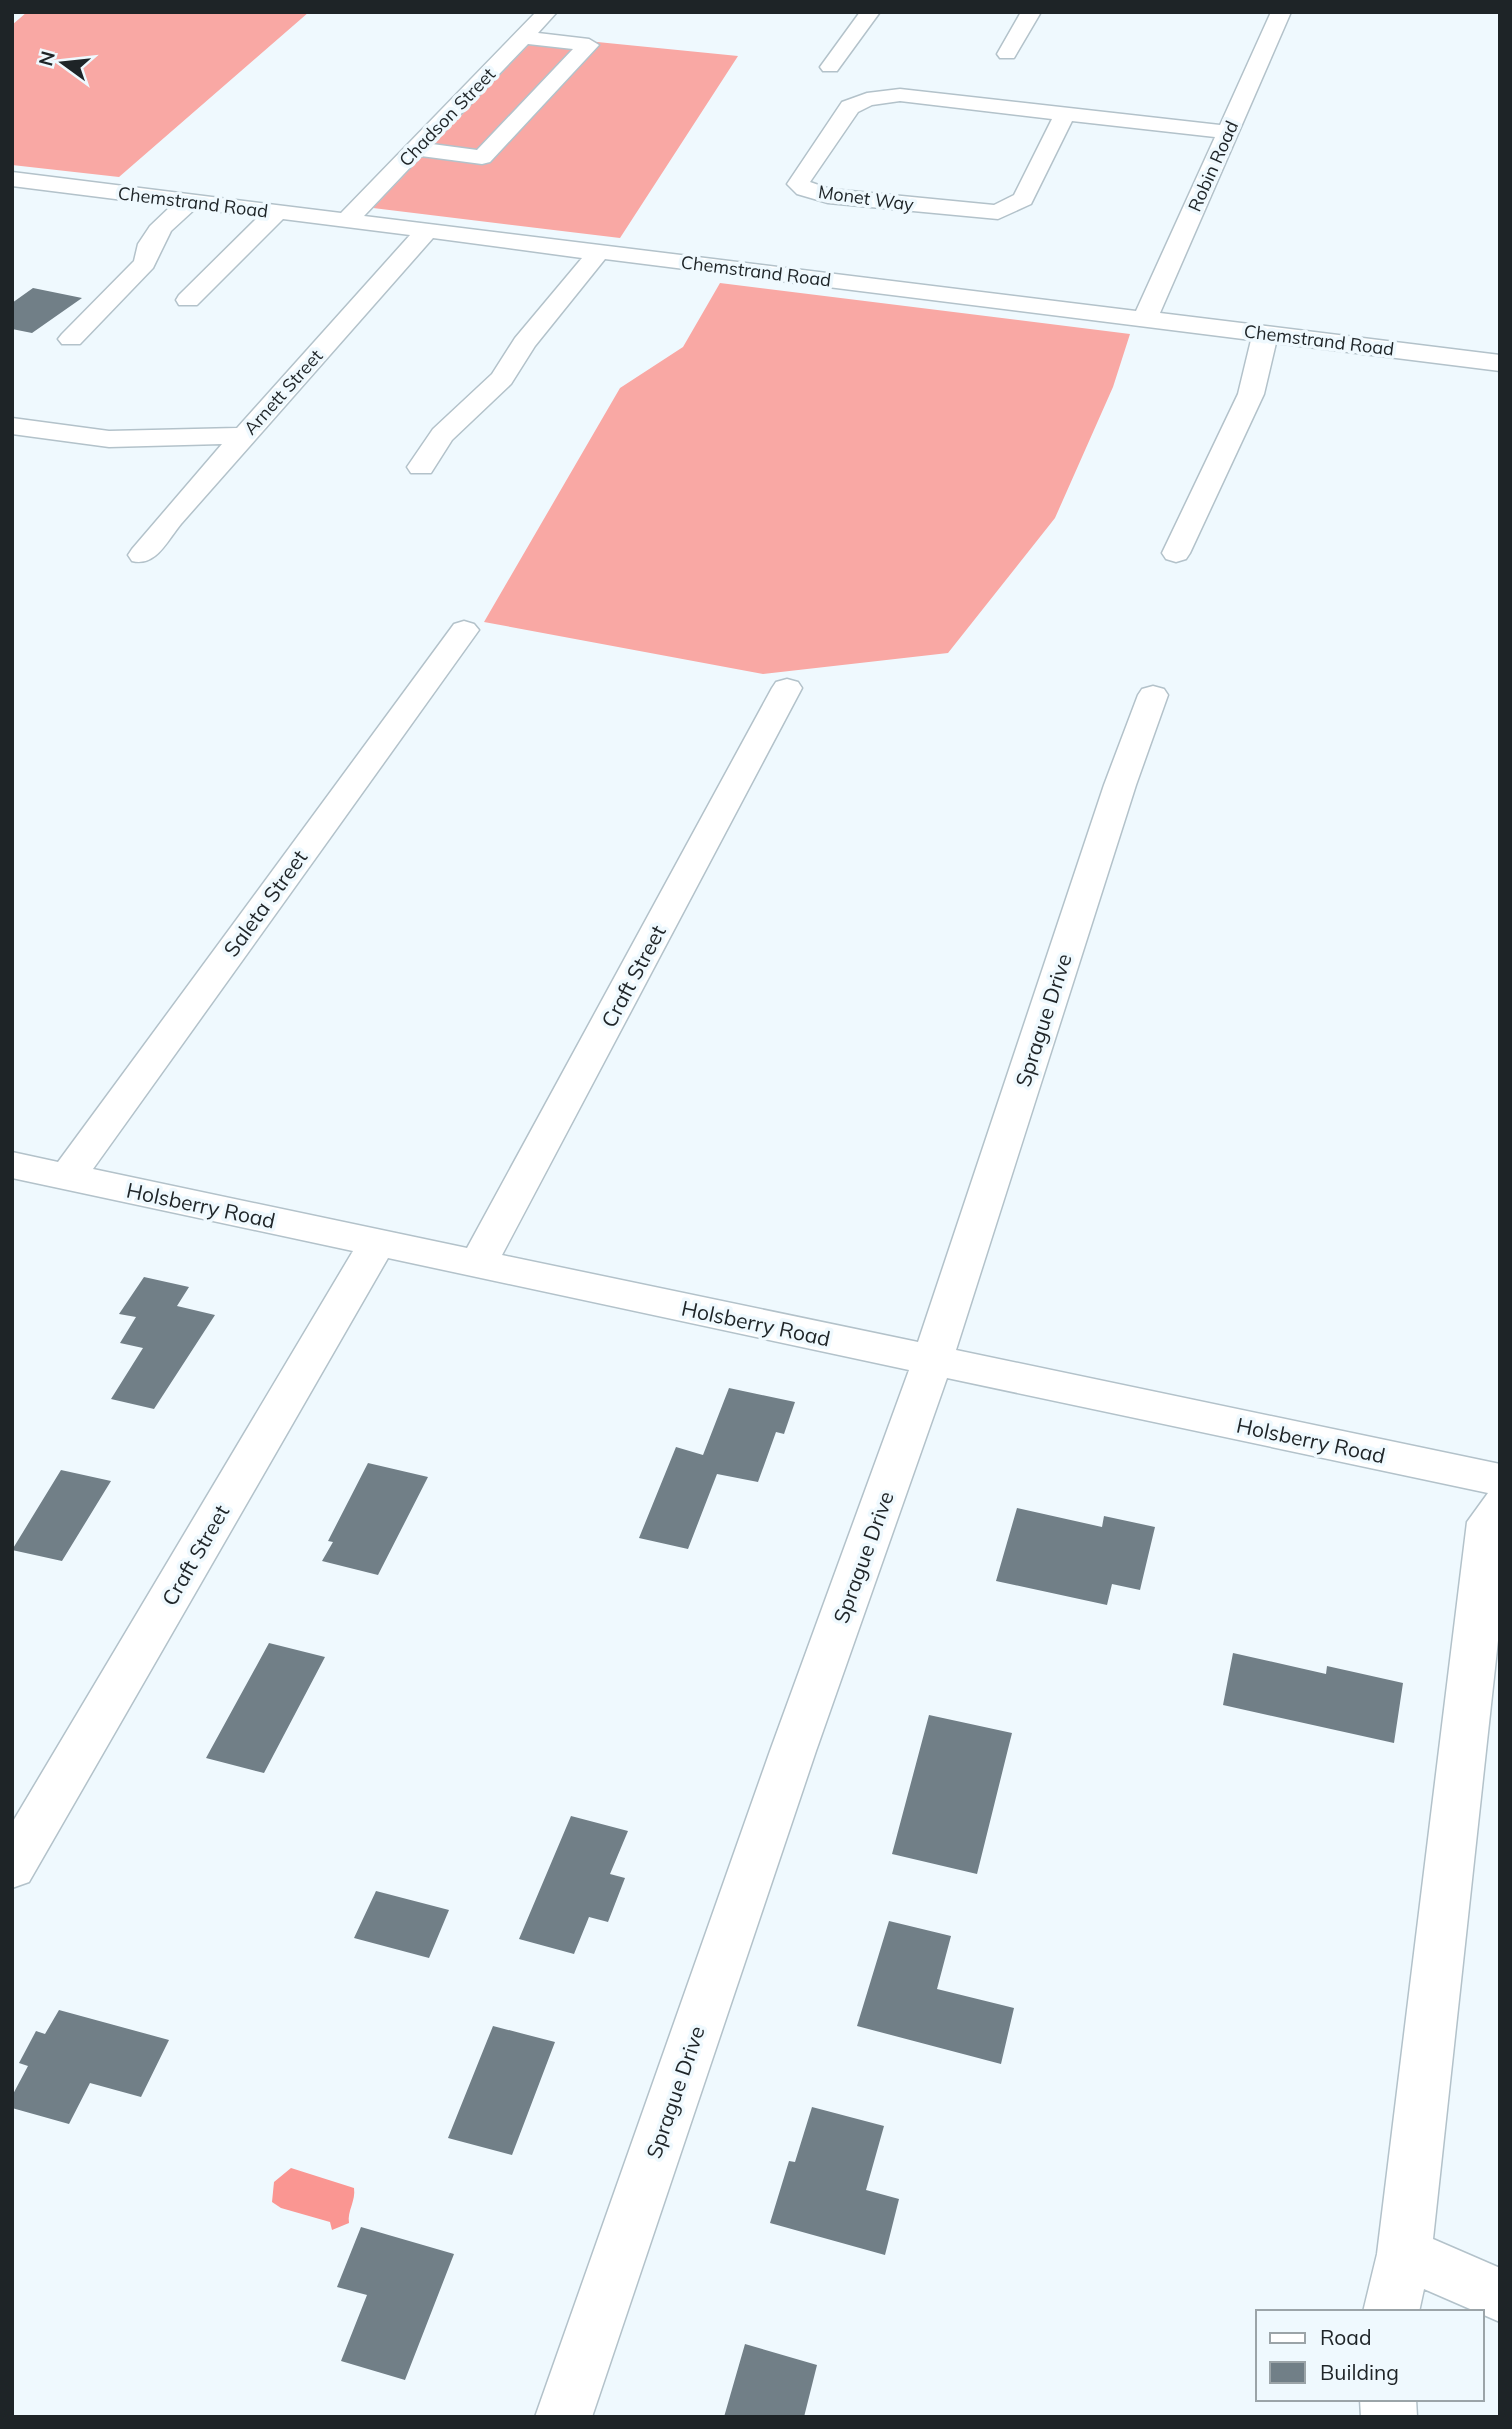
<svg xmlns="http://www.w3.org/2000/svg" width="1512" height="2429" font-family="Mulish,sans-serif">
<style>
.forest{fill:#f9a8a4}
.water{fill:#fa9692}
.building{fill:#717f87}
.lines{fill:none;stroke-linecap:round;stroke-linejoin:round}
.minor-casing{stroke:#b3c2ca;stroke-width:3}
.minor{fill:#fff;fill-rule:evenodd}
.labels{text-anchor:middle;dominant-baseline:central;stroke-width:7;stroke-linejoin:round;paint-order:stroke}
.far-street-label{font-size:18px;fill:#1e2427;stroke:#eff9fe}
.street-label{font-size:21px;fill:#1e2427;stroke:#eff9fe}
</style>
<rect width="100%" height="100%" fill="#eff9fe"/>
<path class="forest" d="M27,12H309L119,177L12,165V25Z
M537,36L738,56L620,238L373,208Z
M720,283L1130,334L1113,387L1055,518L948,653L763,674L484,622L620,388L683,347Z"/>
<path class="water" d="M291,2168L354,2188C356,2201 347,2211 349,2223L332,2230L330,2222L281,2208L272,2202L274,2182Z"/>
<path class="building" d="M33,288L82,298L32,333L12,329V303Z
M144,1277L189,1287L177,1306L215,1315L154,1409L111,1399L143,1348L120,1343L136,1317L119,1314Z
M729,1388L795,1402L784,1434L776,1432L758,1482L717,1474L688,1549L639,1538L676,1447L703,1455Z
M368,1463L428,1477L378,1575L322,1561L333,1542L328,1541Z
M61,1470L111,1481L62,1561L12,1550Z
M1017,1508L1102,1527L1104,1516L1155,1527L1140,1590L1112,1584L1107,1605L996,1581Z
M269,1643L325,1657L264,1773L206,1758Z
M1233,1653L1326,1674L1327,1666L1403,1683L1394,1743L1223,1705Z
M929,1715L1012,1733L977,1874L892,1854Z
M571,1816L628,1831L610,1874L625,1878L608,1922L589,1917L574,1954L519,1939Z
M376,1891L449,1910L429,1958L354,1938Z
M889,1921L951,1936L937,1989L1014,2008L1001,2064L857,2026Z
M59,2010L169,2040L141,2097L90,2083L69,2124L12,2108V2096L28,2066L19,2063L36,2031L45,2034Z
M493,2026L555,2042L512,2155L448,2138Z
M812,2107L884,2126L866,2190L899,2199L885,2255L770,2223L789,2161L795,2162Z
M361,2227L454,2254L405,2380L341,2361L367,2295L337,2287Z
M745,2344L817,2365L804,2417H724Z"/>
<g class="lines">
<g class="minor-casing">
<path id="minor" d="M536,12H557L538,33L589,39L599,45L490,162L482,164L421,156L364,216L1136,311L1215,137L1072,121L1031,204L998,219L828,203L797,194L787,184L842,102L867,93L900,89L1220,125L1271,12H1291L1160,313L1500,355V371L1276,343L1264,394L1190,553L1186,559L1176,562L1166,559L1162,553L1238,394L1251,340L605,259L535,346L511,384L452,440L431,473H411L407,467L433,429L492,374L515,338L582,258L433,238L181,524C167,541 156,567 132,561L128,555L132,549L222,444L109,447L12,434V418L109,431L237,428L410,235L283,219L197,305H179L176,300L179,295L259,216L195,209L171,231L153,268L80,344H62L58,339L62,334L134,261L138,244L150,226L171,206L12,186V172L341,213ZM528,44L573,49L477,150L432,144ZM900,101L1052,119L1014,195L994,205L830,189L810,182L858,112L872,105Z
M860,12H880L837,71H823L820,67Z
M1021,12H1041L1014,58H1000L997,54Z
M464,621L474,624L479,630L93,1169L467,1248L772,688L776,682L787,679L798,682L802,688L502,1255L918,1342L1104,785L1138,695L1142,689L1153,686L1164,689L1168,695L1136,785L956,1350L1500,1464V1622L1433,2239L1500,2268V2322L1424,2289L1419,2312H1363L1377,2254L1467,1522L1488,1493L947,1378L816,1751L592,2417H535L770,1751L909,1370L388,1258L29,1882L12,1888V1823L353,1251L12,1178V1152L58,1162L454,624Z
M1360,2399H1416L1417,2417H1361Z"/>
</g>
<use href="#minor" class="minor"/>
</g>
<g class="labels">
<g class="far-street-label">
<text transform="translate(447 117) rotate(-46)">Chadson Street</text>
<text transform="translate(1213 166) rotate(-66)">Robin Road</text>
<text transform="translate(866 198) rotate(8)">Monet Way</text>
<text transform="translate(193 202) rotate(7)">Chemstrand Road</text>
<text transform="translate(756 271) rotate(7)">Chemstrand Road</text>
<text transform="translate(1319 340) rotate(7)">Chemstrand Road</text>
<text transform="translate(283 392) rotate(-48)">Arnett Street</text>
</g>
<g class="street-label">
<text transform="translate(265 903) rotate(-54)">Saleta Street</text>
<text transform="translate(633 976) rotate(-62)">Craft Street</text>
<text transform="translate(1043 1020) rotate(-72)">Sprague Drive</text>
<text transform="translate(201 1205) rotate(12)">Holsberry Road</text>
<text transform="translate(756 1323) rotate(12)">Holsberry Road</text>
<text transform="translate(1311 1440) rotate(12)">Holsberry Road</text>
<text transform="translate(195 1555) rotate(-60)">Craft Street</text>
<text transform="translate(863 1557) rotate(-70)">Sprague Drive</text>
<text transform="translate(675 2092) rotate(-71)">Sprague Drive</text>
</g>
</g>
<rect width="1512" height="2429" fill="none" stroke="#1e2427" stroke-width="28"/>
<rect x="1256" y="2310" width="228" height="91" fill="#eff9fe" stroke="#9ba4a8" stroke-width="2"/>
<rect x="1270" y="2333" width="35" height="10" fill="#ffffff" stroke="#9ba4a8" stroke-width="2"/>
<text x="1320" y="2345" font-size="21" fill="#1e2427">Road</text>
<rect x="1270" y="2362" width="35" height="21" fill="#717f87" stroke="#9ba4a8" stroke-width="2"/>
<text x="1320" y="2380" font-size="21" fill="#1e2427">Building</text>
<g transform="translate(63 63) rotate(285)" stroke="#eff9fe" stroke-width="5" paint-order="stroke">
<path d="M0-5L12 26L0 18L-12 26Z" fill="#1e2427"/>
<text y="-10" font-size="19" font-weight="bold" text-anchor="middle" fill="#1e2427">N</text>
</g>
</svg>
